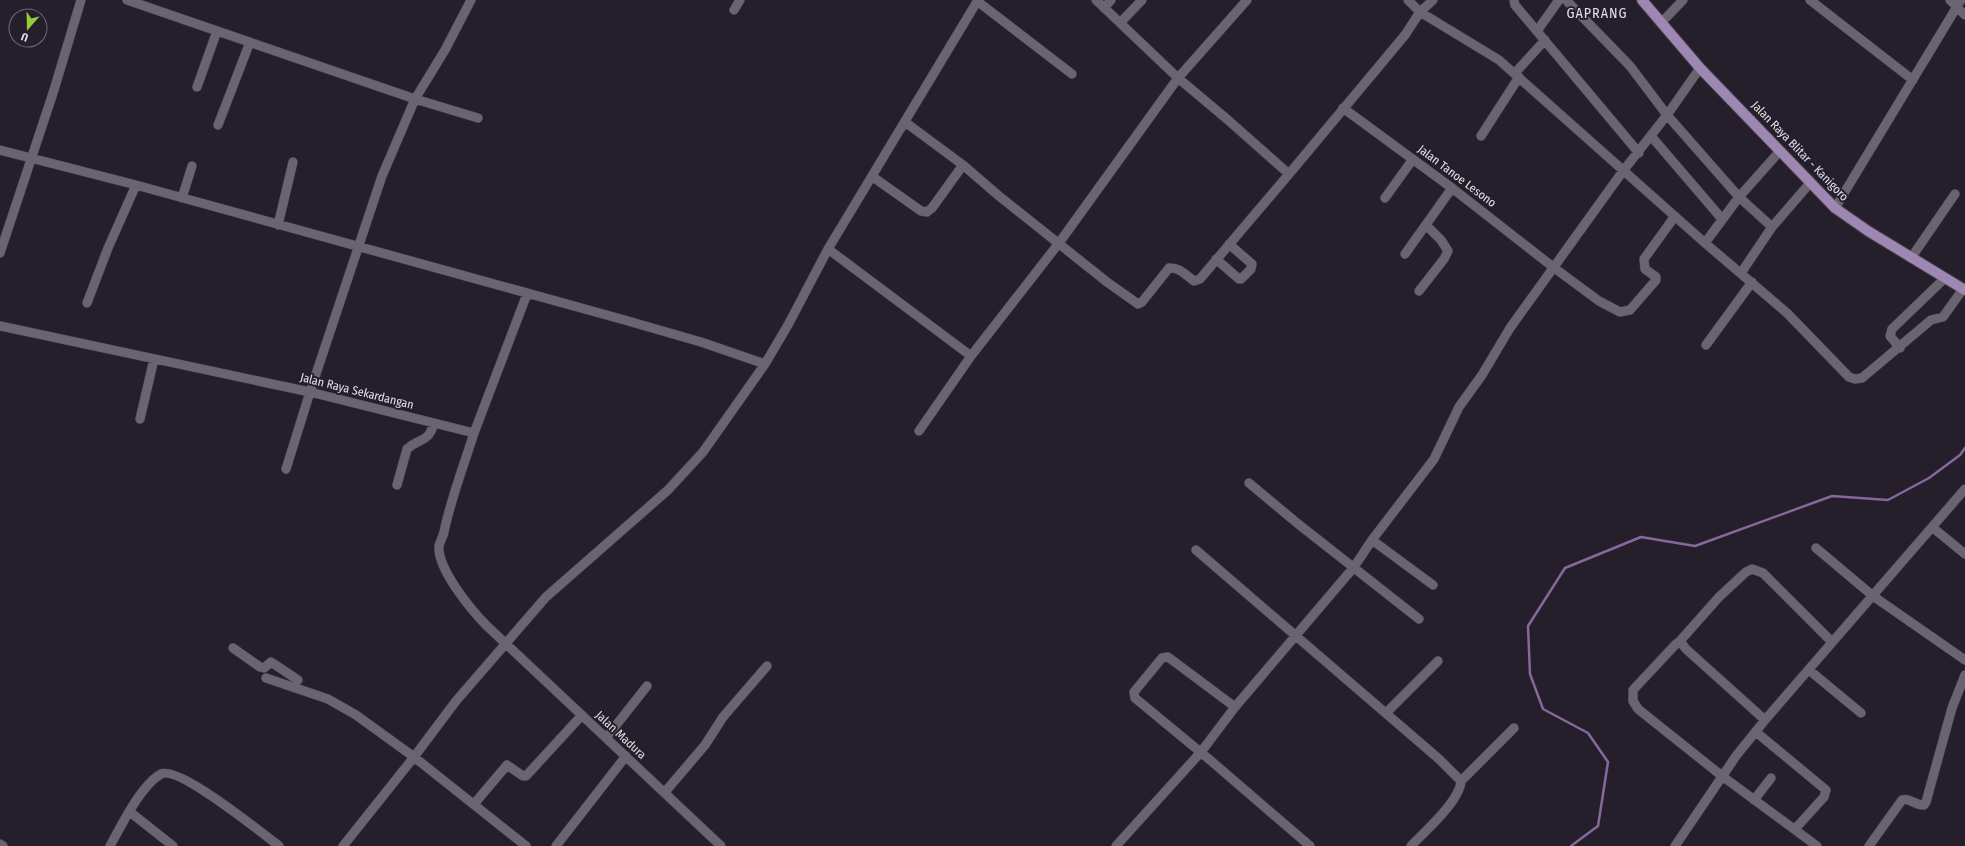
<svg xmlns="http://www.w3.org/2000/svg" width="1965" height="846" font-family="'Fira Sans Condensed',sans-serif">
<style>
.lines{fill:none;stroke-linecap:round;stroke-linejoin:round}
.stream{stroke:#86689d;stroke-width:2.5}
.minor-casing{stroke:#423c46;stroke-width:10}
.major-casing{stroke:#423c46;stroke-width:12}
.minor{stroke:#6a6370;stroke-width:9}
.major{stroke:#9e87b3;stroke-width:10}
.labels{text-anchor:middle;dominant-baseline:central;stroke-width:4;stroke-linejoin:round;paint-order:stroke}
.street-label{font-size:12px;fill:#e2dee6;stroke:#251f2b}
.quarter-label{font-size:14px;letter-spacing:1px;fill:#e2dee6;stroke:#251f2b}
</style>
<rect width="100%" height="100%" fill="#251f2b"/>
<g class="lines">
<path class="stream" d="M1571,846L1598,826L1608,762L1588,733L1543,709L1530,674L1528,626L1565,568L1641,537L1695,546L1832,496L1888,500L1929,478L1960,455L1965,448"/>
<g class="minor-casing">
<path id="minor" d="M127,0L415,99L478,118
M1096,0L1178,78L1228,120L1289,174L1405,35L1420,12L1433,0
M1408,0L1420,12L1499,60L1705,243L1787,313L1849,377L1855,379L1862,378L1931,320L1943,317L1963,289
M1514,0L1515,5L1639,153
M1566,0L1630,66L1667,115L1739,197L1772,227L1810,183
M1810,0L1913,80
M1950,0L1965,15
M977,1L1072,74
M1104,8L1111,0
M734,10L740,0
M1120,23L1142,0
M1661,23L1683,0
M1537,31L1559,0
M1515,73L1545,40
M197,87L217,31
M1343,108L1452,188L1553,267L1599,301L1620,312L1630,310L1656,280V277L1645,269L1644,259L1675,216
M905,122L963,165L999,196L1107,282L1138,304L1142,302L1169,268C1179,267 1186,275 1194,281L1200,279L1289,174
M218,125L250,42
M1481,136L1519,77
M1651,136L1722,219
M0,150L136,185L621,319L701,342L765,364
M873,177L921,211L927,212L932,208L963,165
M182,198L192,166
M1385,198L1413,159
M1835,208L1961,0
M278,225L293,162
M1705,243L1739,197L1780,151
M828,249L971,356L1059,243L1178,78L1247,0
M0,253L54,90L81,0
M1405,254L1452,188
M1911,258L1955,194
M1216,259L1239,279H1241L1251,269L1252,264L1229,244
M1741,273L1772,227
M1419,291L1444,259L1448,251L1441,240L1426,225
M87,303L108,248L136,185
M0,326L310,392L474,433C464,465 451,498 444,532C443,537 440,541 439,546C437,569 472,611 487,626L721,846
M1706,345L1752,282
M1900,348L1890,336L1892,329L1945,278
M140,419L154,359
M919,431L971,356
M474,433L527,294
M286,469L310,392L382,176L415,99L445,50L471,0
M1249,483L1297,523L1419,619
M397,485L407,449C420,437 428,444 434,423
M1932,527L1965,554
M1372,540L1433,585
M1816,548L1873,596L1965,660
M1196,550L1439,759L1461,781C1460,801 1425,831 1411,846
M1680,641L1675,645L1633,690V701L1638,709L1722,776L1817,846
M233,648L260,667L264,668L271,662L298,680
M1809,670L1861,713
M266,678L328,699L356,715L414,757L526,846
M1235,707L1168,657L1162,658L1134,692L1135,698L1210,760L1310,846
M1386,713L1438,661
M1765,720L1686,649L1680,641L1719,597L1746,572L1752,569L1763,573L1832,642
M1756,732L1826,790L1824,797L1795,829
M606,738L647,686
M1461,781L1514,728
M665,792L705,745L723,717L767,666
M1754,800L1771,778
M474,804L507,765L523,776H526L582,715
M130,812L173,846
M0,844L3,846
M110,846C121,826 141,785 161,774C178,765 262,833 279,846
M343,846L414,757L456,701L546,597L668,490L703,452L765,364L788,325L828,249L978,0
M556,846L626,756
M1116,846L1201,752L1235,707L1354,567L1372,540L1434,459L1459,407L1482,375L1510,328L1623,171L1667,115L1700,68
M1675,846L1736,756L1765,720L1965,489
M1869,846L1902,800C1910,797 1915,806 1924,805L1926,802L1952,708L1965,675"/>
</g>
<g class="major-casing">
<path id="major" d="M1642,0L1700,68L1835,208L1868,231L1965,290"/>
</g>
<use href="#minor" class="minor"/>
<use href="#major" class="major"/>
</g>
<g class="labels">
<g class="street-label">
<text transform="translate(1800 151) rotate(46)">Jalan Raya Blitar - Kanigoro</text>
<text transform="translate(1457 176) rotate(37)">Jalan Tanoe Lesono</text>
<text transform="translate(357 391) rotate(14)">Jalan Raya Sekardangan</text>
<text transform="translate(621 735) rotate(43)">Jalan Madura</text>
</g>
<g class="quarter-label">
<text x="1597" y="13">GAPRANG</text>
</g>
</g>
<g transform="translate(28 28) rotate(200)"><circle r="19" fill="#251f2b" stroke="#716b76"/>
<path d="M0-3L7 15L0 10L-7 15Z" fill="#94cc3c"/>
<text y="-6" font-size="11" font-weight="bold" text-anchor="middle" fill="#e2dee6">U</text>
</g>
</svg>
